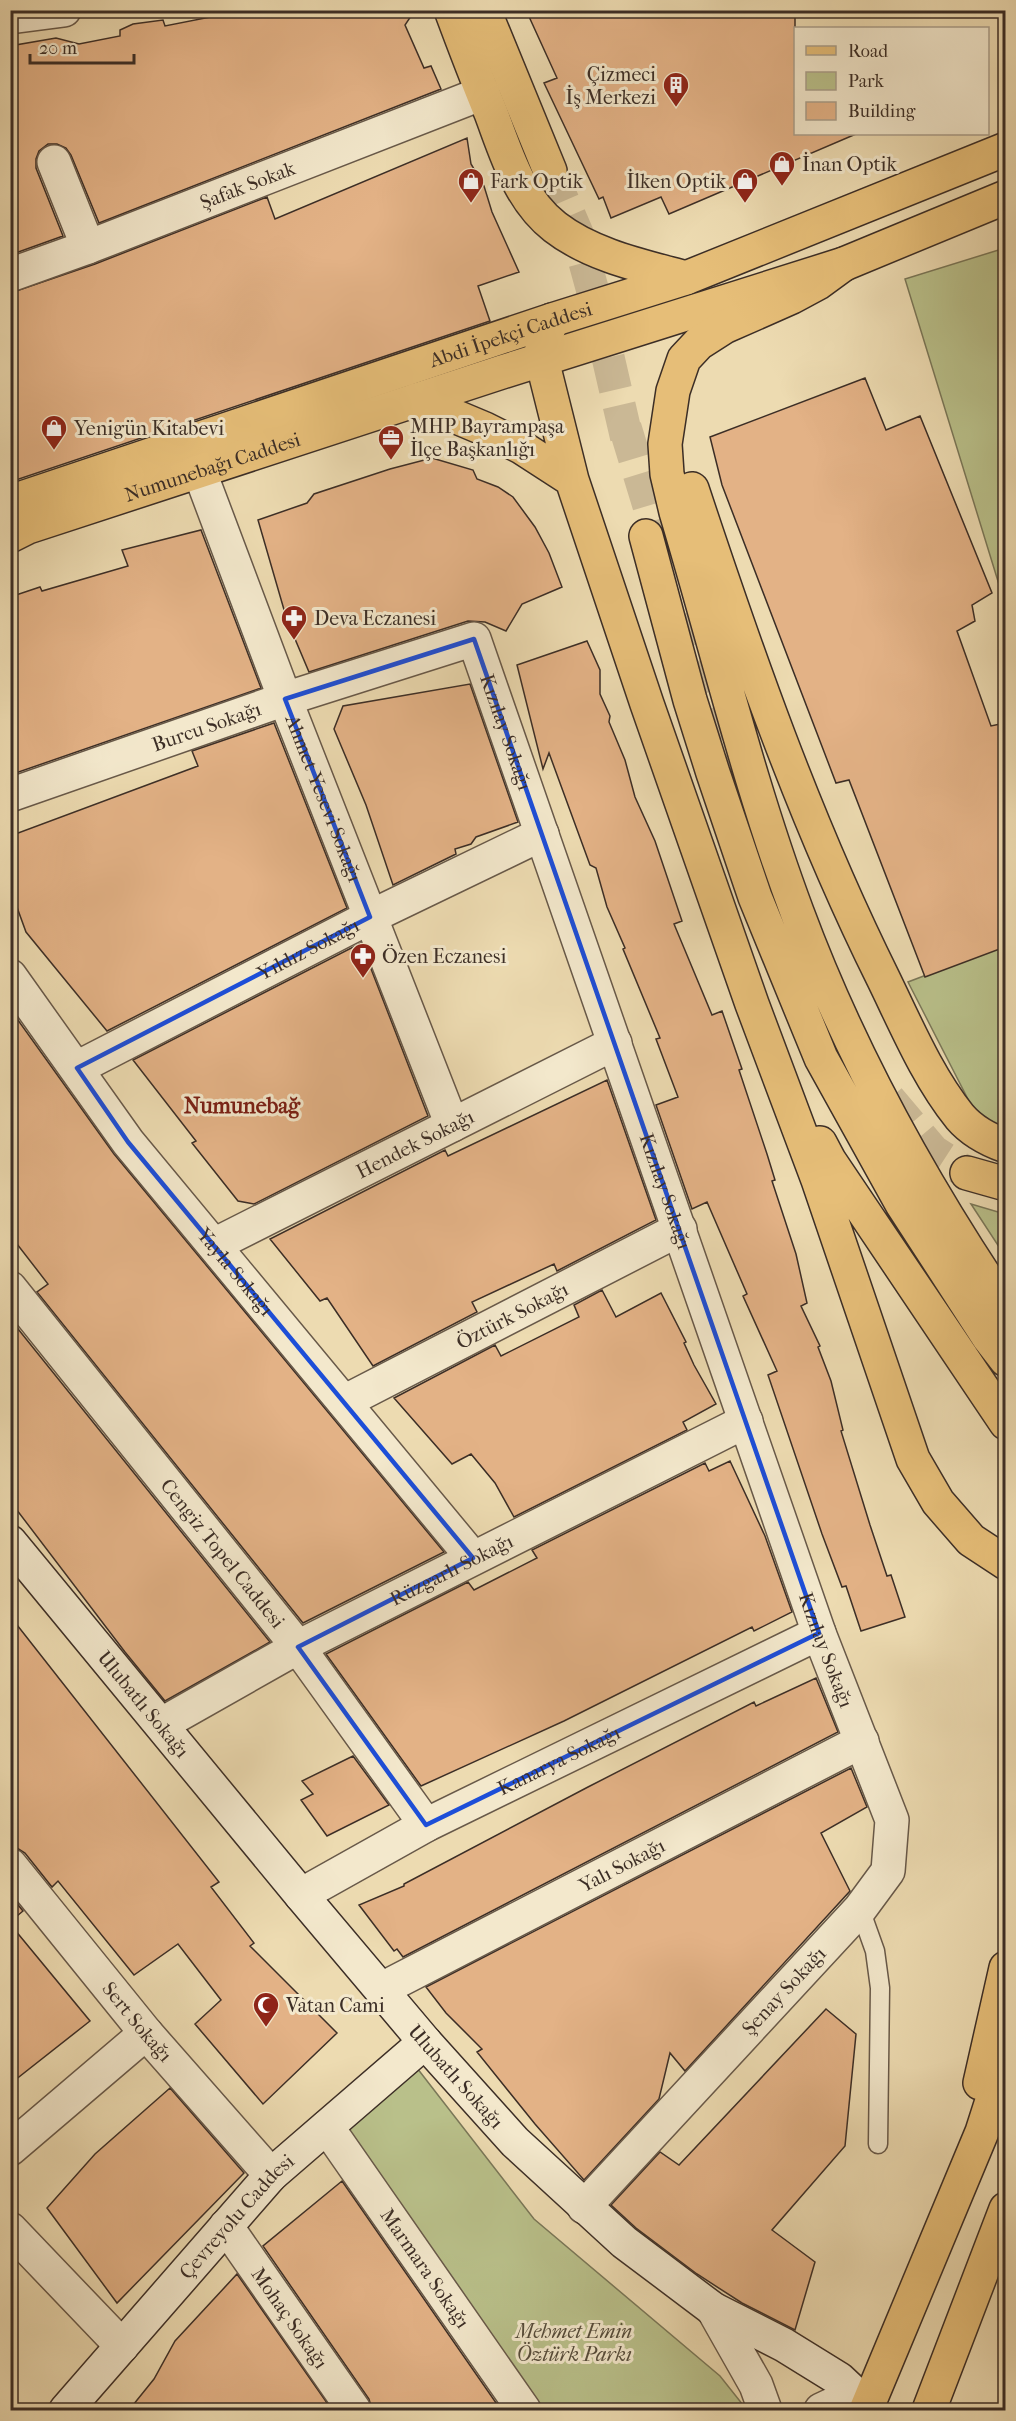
<svg xmlns="http://www.w3.org/2000/svg" width="1016" height="2421" font-family="'IM FELL French Canon',serif">
<style>
.green{fill:#b9c08a;stroke:#7a7758;stroke-width:1.5}
.building{fill:#e3b286;stroke:#3c2e26;stroke-width:1.5}
.lines{fill:none;stroke-linecap:round;stroke-linejoin:round}
.secondary-tunnel{stroke:#cab895;stroke-width:33;stroke-dasharray:33 16;stroke-linecap:butt}
.highway-tunnel{stroke:#cab895;stroke-width:33;stroke-dasharray:33 16;stroke-linecap:butt}
.lane-casing{stroke:#685949;stroke-width:21}
.street-casing{stroke:#685949;stroke-width:36}
.secondary-casing{stroke:#3c2e26;stroke-width:36}
.primary-casing{stroke:#3c2e26;stroke-width:36}
.highway-casing{stroke:#3c2e26;stroke-width:36}
.lane{stroke:#f3e8cc;stroke-width:18}
.street{stroke:#f3e8cc;stroke-width:33}
.secondary{stroke:#f3e8cc;stroke-width:33}
.primary{stroke:#e6be78;stroke-width:33}
.highway{stroke:#e6be78;stroke-width:33}
.marked{fill:none;stroke:#1d4ed8;stroke-width:4.5;stroke-linejoin:round}
.labels{text-anchor:middle;dominant-baseline:central;stroke-width:6;stroke-linejoin:round;paint-order:stroke}
.poi-label{font-size:20px;fill:#3c2e26;stroke:#f3e8cc;text-anchor:start}
.street-label{font-size:20px;fill:#3c2e26;stroke:#f3e8cc}
.park-label{font-size:20px;font-style:italic;fill:#554b3a;stroke:#f3e8cc}
.quarter-label{font-size:22px;font-weight:bold;fill:#7a1f14;stroke:#f3e8cc}
</style>
<rect width="100%" height="100%" fill="#eddbb1"/>
<filter id="stains"><feTurbulence type="fractalNoise" baseFrequency=".00333" numOctaves="4"/><feColorMatrix values="0 0 0 0 .2 0 0 0 0 .09 0 0 0 0 .02 0 0 0 .5 -.17"/></filter>
<radialGradient id="worn" r=".72"><stop offset=".6" stop-color="#630" stop-opacity="0"/><stop offset="1" stop-color="#630" stop-opacity=".3"/></radialGradient>
<path class="green" d="M1005,248H1006L1005,604L905,279Z
M1005,945V1131L995,1127L971,1105L908,982Z
M971,1204L1005,1214V1256Z
M417,2068L534,2219L720,2376L747,2410H538L346,2131Z"/>
<path class="building" d="M246,10H415L405,25L424,68L431,66L441,89L99,223L71,155L66,148L57,144H48L39,151L36,159V168L63,236L10,255V46L56,38L79,44L120,36V30L133,24L163,20L165,26Z
M526,10H795V134H856L669,214L661,197L611,218L603,197L599,199L544,83L557,78Z
M467,138L471,164L484,186L492,212L519,272L478,286L490,321L10,482V293L95,264L267,197L275,219Z
M865,378L886,430L920,416L992,593L972,605L975,621L957,631L991,726L1005,723V947L925,977L849,780L836,783L722,485L710,437Z
M432,458L473,470L477,479L498,487L513,497L535,527L549,553L562,587L522,604L506,631L485,622L468,621L309,672L287,620L258,520L307,503L314,494L390,469Z
M201,530L261,688L10,775V597L40,587L42,591L128,566L122,550Z
M587,641L600,670V694L610,716L609,722L625,760L635,797L655,841L682,921L674,924L712,1015L722,1011L742,1069L739,1070L767,1154L775,1180L772,1181L796,1254L807,1303L801,1306L820,1346L818,1347L831,1381L843,1430L841,1431L870,1525L887,1576L891,1575L905,1617L861,1631L846,1586L842,1587L822,1534L768,1375L777,1371L743,1296L747,1294L707,1202L692,1209L656,1105L678,1097L656,1039L660,1038L623,949L625,948L607,907L596,868L590,865L549,753L543,769L517,665Z
M470,684L518,822L476,837L471,844L455,849L456,854L393,885L366,805L334,729L343,706Z
M274,723L347,908L107,1031L26,932L10,888V836L198,766L192,751Z
M361,943L428,1116L254,1204L238,1201L192,1143L196,1141L133,1060Z
M10,1009L114,1154L444,1552L303,1623L37,1292L48,1284L10,1235Z
M607,1080L656,1220L557,1271L554,1264L472,1302L477,1312L373,1366L327,1298L320,1301L270,1239L445,1150L448,1156Z
M602,1290L616,1317L661,1293L686,1342L684,1343L694,1365L716,1404L683,1422L687,1430L514,1517L495,1483L471,1454L452,1464L394,1398L495,1345L501,1356L579,1317L574,1305Z
M10,1319L270,1642L165,1701L125,1652L10,1501Z
M730,1461L765,1536L792,1612L754,1631L752,1627L564,1721L421,1786L326,1654L468,1582L474,1590L537,1558L532,1550L705,1463L709,1471Z
M10,1616L219,1882L211,1887L254,1943L250,1946L337,2033L263,2104L195,2024L221,2000L178,1944L134,1975L58,1881L52,1887L25,1853L17,1848L10,1847Z
M816,1678L838,1732L403,1957L397,1949L394,1951L359,1905L404,1886V1884L588,1787L754,1702L756,1706Z
M353,1756L389,1805L327,1836L301,1800L313,1794L302,1781Z
M851,1768L867,1807L821,1833L850,1891L685,2071L670,2053L659,2099L584,2180L535,2124L477,2052L482,2049L446,2013L426,1987Z
M10,1895L23,1911L10,1922Z
M10,1924L90,2021L10,2084Z
M826,2009L856,2034L845,2146L772,2230L815,2262L795,2330L742,2303L697,2274L636,2228L611,2205L660,2152L679,2165Z
M170,2088L244,2173L117,2303L47,2208L95,2154Z
M342,2181L501,2410H372L369,2399L263,2246Z
M237,2274L332,2410H129L154,2379L175,2341Z"/>
<g class="lines">
<path class="secondary-tunnel" d="M855,2394L891,2410"/>
<path class="highway-tunnel" d="M550,171L577,233L592,288L629,448
M625,427L667,565
M681,615L733,761
M889,1099L933,1151L967,1173"/>
<g class="lane-casing">
<path id="lane" d="M860,1909L875,1951L880,1988L878,2144"/>
</g>
<g class="street-casing">
<g id="street">
<path d="M10,17L64,10"/>
<path d="M54,162L88,247"/>
<path id="s1" d="M10,275L88,247L483,93"/>
<path id="s2" d="M199,470L285,699L452,1125"/>
<path id="s3" d="M10,795L285,699L474,639L819,1633L892,1820L888,1871L860,1909L584,2207"/>
<path id="s4" d="M10,976L128,1142L473,1558"/>
<path id="s5" d="M77,1068L370,917L542,834"/>
<path id="s6" d="M214,1245L615,1043"/>
<path id="s7" d="M10,1288L298,1647L426,1825"/>
<path id="s8" d="M344,1402L680,1229"/>
<path id="s9" d="M162,1724L298,1647L746,1421"/>
<path id="s10" d="M10,1865L146,2033L271,2175"/>
<path id="s11" d="M301,1895L426,1825L819,1633"/>
<path id="s12" d="M382,1989L862,1741"/>
<path id="s13" d="M327,2127L524,2410"/>
<path d="M10,2149L146,2033"/>
<path id="s14" d="M226,2226L354,2410"/>
<path d="M10,2229L122,2346"/>
<path d="M713,2309L756,2385L765,2410"/>
<path d="M821,2410L855,2394"/>
</g>
</g>
<g class="secondary-casing">
<g id="secondary">
<path id="s15" d="M10,1542L301,1895L425,2042L515,2142L624,2242L713,2309L784,2345L839,2379L855,2394"/>
<path id="s16" d="M66,2410L271,2175L425,2042"/>
</g>
</g>
<g class="primary-casing">
<g id="primary">
<path d="M451,10C464,45 477,79 491,113C506,153 519,199 555,227C591,255 642,266 686,278"/>
<path id="s17" d="M10,502L552,320L686,278L1006,149"/>
<path id="s18" d="M10,536L28,527L502,372L844,264L1006,197"/>
</g>
</g>
<g class="highway-casing">
<path id="highway" d="M484,10L550,171
M844,264L818,283L792,297L724,327L699,343L684,359L673,391L665,444L667,474L676,512C716,645 748,781 797,912C849,1052 922,1184 1006,1308
M552,320L542,346V360L572,480L647,704L752,1004L818,1180L913,1459L938,1502L971,1540L1006,1563
M416,400L485,429L521,447L572,480
M692,489C747,655 805,821 883,978C906,1025 927,1076 960,1117C972,1131 989,1140 1006,1146
M646,536L690,700L713,773L755,897L821,1058L902,1204L989,1338L1006,1360
M820,1143L829,1160L1006,1423
M967,1173L1006,1184
M980,2083L1006,1968
M866,2410L982,2132L1006,2057
M929,2410L1006,2209"/>
</g>
<use href="#lane" class="lane"/>
<use href="#street" class="street"/>
<use href="#secondary" class="secondary"/>
<use href="#primary" class="primary"/>
<use href="#highway" class="highway"/>
</g>
<path class="marked" d="M474,639L819,1633L426,1825L298,1647L473,1558L128,1142L77,1068L370,917L285,699Z"/>
<defs>
<g id="building-pin" transform="scale(1.35)"><path d="M0 17L-7.5 6A9.5 9.5 0 1 1 7.5 6Z" fill="#8f2418" stroke="#f3e8cc"/><path d="M-4-6H4V6H1V3H-1V6H-4ZM-2.5-4.3h1.7v1.8h-1.7ZM.8-4.3h1.7v1.8H.8ZM-2.5-1h1.7V.8h-1.7ZM.8-1h1.7V.8H.8Z" fill="#fff"/></g>
<g id="shop-pin" transform="scale(1.35)"><path d="M0 17L-7.5 6A9.5 9.5 0 1 1 7.5 6Z" fill="#8f2418" stroke="#f3e8cc"/><path d="M-5-2.5h2.3a2.7 3.5 0 0 1 5.4 0H5L5.5 6h-11ZM-1.5-2.5h3a1.5 2.3 0 0 0-3 0Z" fill="#fff"/></g>
<g id="office-pin" transform="scale(1.35)"><path d="M0 17L-7.5 6A9.5 9.5 0 1 1 7.5 6Z" fill="#8f2418" stroke="#f3e8cc"/><path d="M-6-3h4V-5.5h4V-3h4V5H-6ZM-1-4.5V-3h2v-1.5ZM-6 0V1H6V0Z" fill="#fff"/></g>
<g id="pharmacy-pin" transform="scale(1.35)"><path d="M0 17L-7.5 6A9.5 9.5 0 1 1 7.5 6Z" fill="#8f2418" stroke="#f3e8cc"/><path d="M-2-6h4v4h4v4h-4v4h-4v-4h-4v-4h4Z" fill="#fff"/></g>
<g id="mosque-pin" transform="scale(1.35)"><path d="M0 17L-7.5 6A9.5 9.5 0 1 1 7.5 6Z" fill="#8f2418" stroke="#f3e8cc"/><path d="M3.5-4.9A6 6 0 1 0 3.5 4.9A5 5 0 1 1 3.5-4.9Z" fill="#fff"/></g>
</defs>
<g fill-rule="evenodd">
<use href="#building-pin" x="676" y="85"/>
<use href="#shop-pin" x="782" y="164"/>
<use href="#shop-pin" x="471" y="181"/>
<use href="#shop-pin" x="745" y="181"/>
<use href="#shop-pin" x="54" y="428"/>
<use href="#office-pin" x="391" y="438"/>
<use href="#pharmacy-pin" x="294" y="618"/>
<use href="#pharmacy-pin" x="363" y="956"/>
<use href="#mosque-pin" x="266" y="2005"/>
</g>
<g class="labels">
<g class="poi-label">
<text x="656" y="74" text-anchor="end">Çizmeci<tspan x="656" dy="23">İş Merkezi</tspan></text>
<text x="802" y="164">İnan Optik</text>
<text x="490" y="181">Fark Optik</text>
<text x="726" y="181" text-anchor="end">İlken Optik</text>
<text x="410" y="426">MHP Bayrampaşa<tspan x="410" dy="23">İlçe Başkanlığı</tspan></text>
<text x="74" y="428">Yenigün Kitabevi</text>
<text x="314" y="618">Deva Eczanesi</text>
<text x="382" y="956">Özen Eczanesi</text>
<text x="286" y="2005">Vatan Cami</text>
</g>
<g class="street-label">
<text stroke="none"><textPath href="#s1" startOffset="254">Şafak Sokak</textPath></text>
<text stroke="none"><textPath href="#s17" startOffset="528">Abdi İpekçi Caddesi</textPath></text>
<text stroke="none"><textPath href="#s18" startOffset="214">Numunebağı Caddesi</textPath></text>
<text stroke="none"><textPath href="#s3" startOffset="208">Burcu Sokağı</textPath></text>
<text stroke="none"><textPath href="#s3" startOffset="588">Kızılay Sokağı</textPath></text>
<text stroke="none"><textPath href="#s2" startOffset="351">Ahmet Yesevi Sokağı</textPath></text>
<text stroke="none"><textPath href="#s5" startOffset="260">Yıldız Sokağı</textPath></text>
<text stroke="none"><textPath href="#s6" startOffset="225">Hendek Sokağı</textPath></text>
<text stroke="none"><textPath href="#s3" startOffset="1074">Kızılay Sokağı</textPath></text>
<text stroke="none"><textPath href="#s4" startOffset="372">Yayla Sokağı</textPath></text>
<text stroke="none"><textPath href="#s8" startOffset="189">Öztürk Sokağı</textPath></text>
<text stroke="none"><textPath href="#s7" startOffset="340">Cengiz Topel Caddesi</textPath></text>
<text stroke="none"><textPath href="#s9" startOffset="328">Rüzgarlı Sokağı</textPath></text>
<text stroke="none"><textPath href="#s3" startOffset="1560">Kızılay Sokağı</textPath></text>
<text stroke="none"><textPath href="#s15" startOffset="210">Ulubatlı Sokağı</textPath></text>
<text stroke="none"><textPath href="#s11" startOffset="291">Kanarya Sokağı</textPath></text>
<text stroke="none"><textPath href="#s12" startOffset="270">Yalı Sokağı</textPath></text>
<text transform="translate(784 1991) rotate(-47)">Şenay Sokağı</text>
<text stroke="none"><textPath href="#s10" startOffset="202">Sert Sokağı</textPath></text>
<text stroke="none"><textPath href="#s15" startOffset="696">Ulubatlı Sokağı</textPath></text>
<text stroke="none"><textPath href="#s16" startOffset="258">Çevreyolu Caddesi</textPath></text>
<text stroke="none"><textPath href="#s13" startOffset="172">Marmara Sokağı</textPath></text>
<text stroke="none"><textPath href="#s14" startOffset="112">Mohaç Sokağı</textPath></text>
</g>
<g class="park-label">
<text x="574" y="2331">Mehmet Emin<tspan x="574" dy="23">Öztürk Parkı</tspan></text>
</g>
<g class="quarter-label">
<text x="242" y="1106">Numunebağ</text>
</g>
</g>
<rect width="1016" height="2421" fill="none" stroke="#eddbb1" stroke-width="36"/>
<rect x="12" y="12" width="992" height="2397" fill="none" stroke="#3c2e26" stroke-width="3"/>
<rect x="18" y="18" width="980" height="2385" fill="none" stroke="#3c2e26" stroke-width="1.5"/>
<rect x="794" y="27" width="195" height="108" fill="#f3e8cc" stroke="#aa9e8a" stroke-width="1.5"/>
<rect x="806" y="46" width="30" height="9" fill="#e6be78" stroke="#aa9e8a" stroke-width="1.5"/>
<text x="848" y="57" font-size="18" fill="#3c2e26">Road</text>
<rect x="806" y="72" width="30" height="18" fill="#b9c08a" stroke="#aa9e8a" stroke-width="1.5"/>
<text x="848" y="87" font-size="18" fill="#3c2e26">Park</text>
<rect x="806" y="102" width="30" height="18" fill="#e3b286" stroke="#aa9e8a" stroke-width="1.5"/>
<text x="848" y="117" font-size="18" fill="#3c2e26">Building</text>
<path d="M30 54v9h104v-9" fill="none" stroke="#3c2e26" stroke-width="3"/>
<text x="39" y="54" font-size="18" fill="#3c2e26" stroke="#f3e8cc" stroke-width="4.5" paint-order="stroke">20 m</text>
<rect width="100%" height="100%" filter="url(#stains)"/>
<rect width="100%" height="100%" fill="url(#worn)"/>
</svg>
